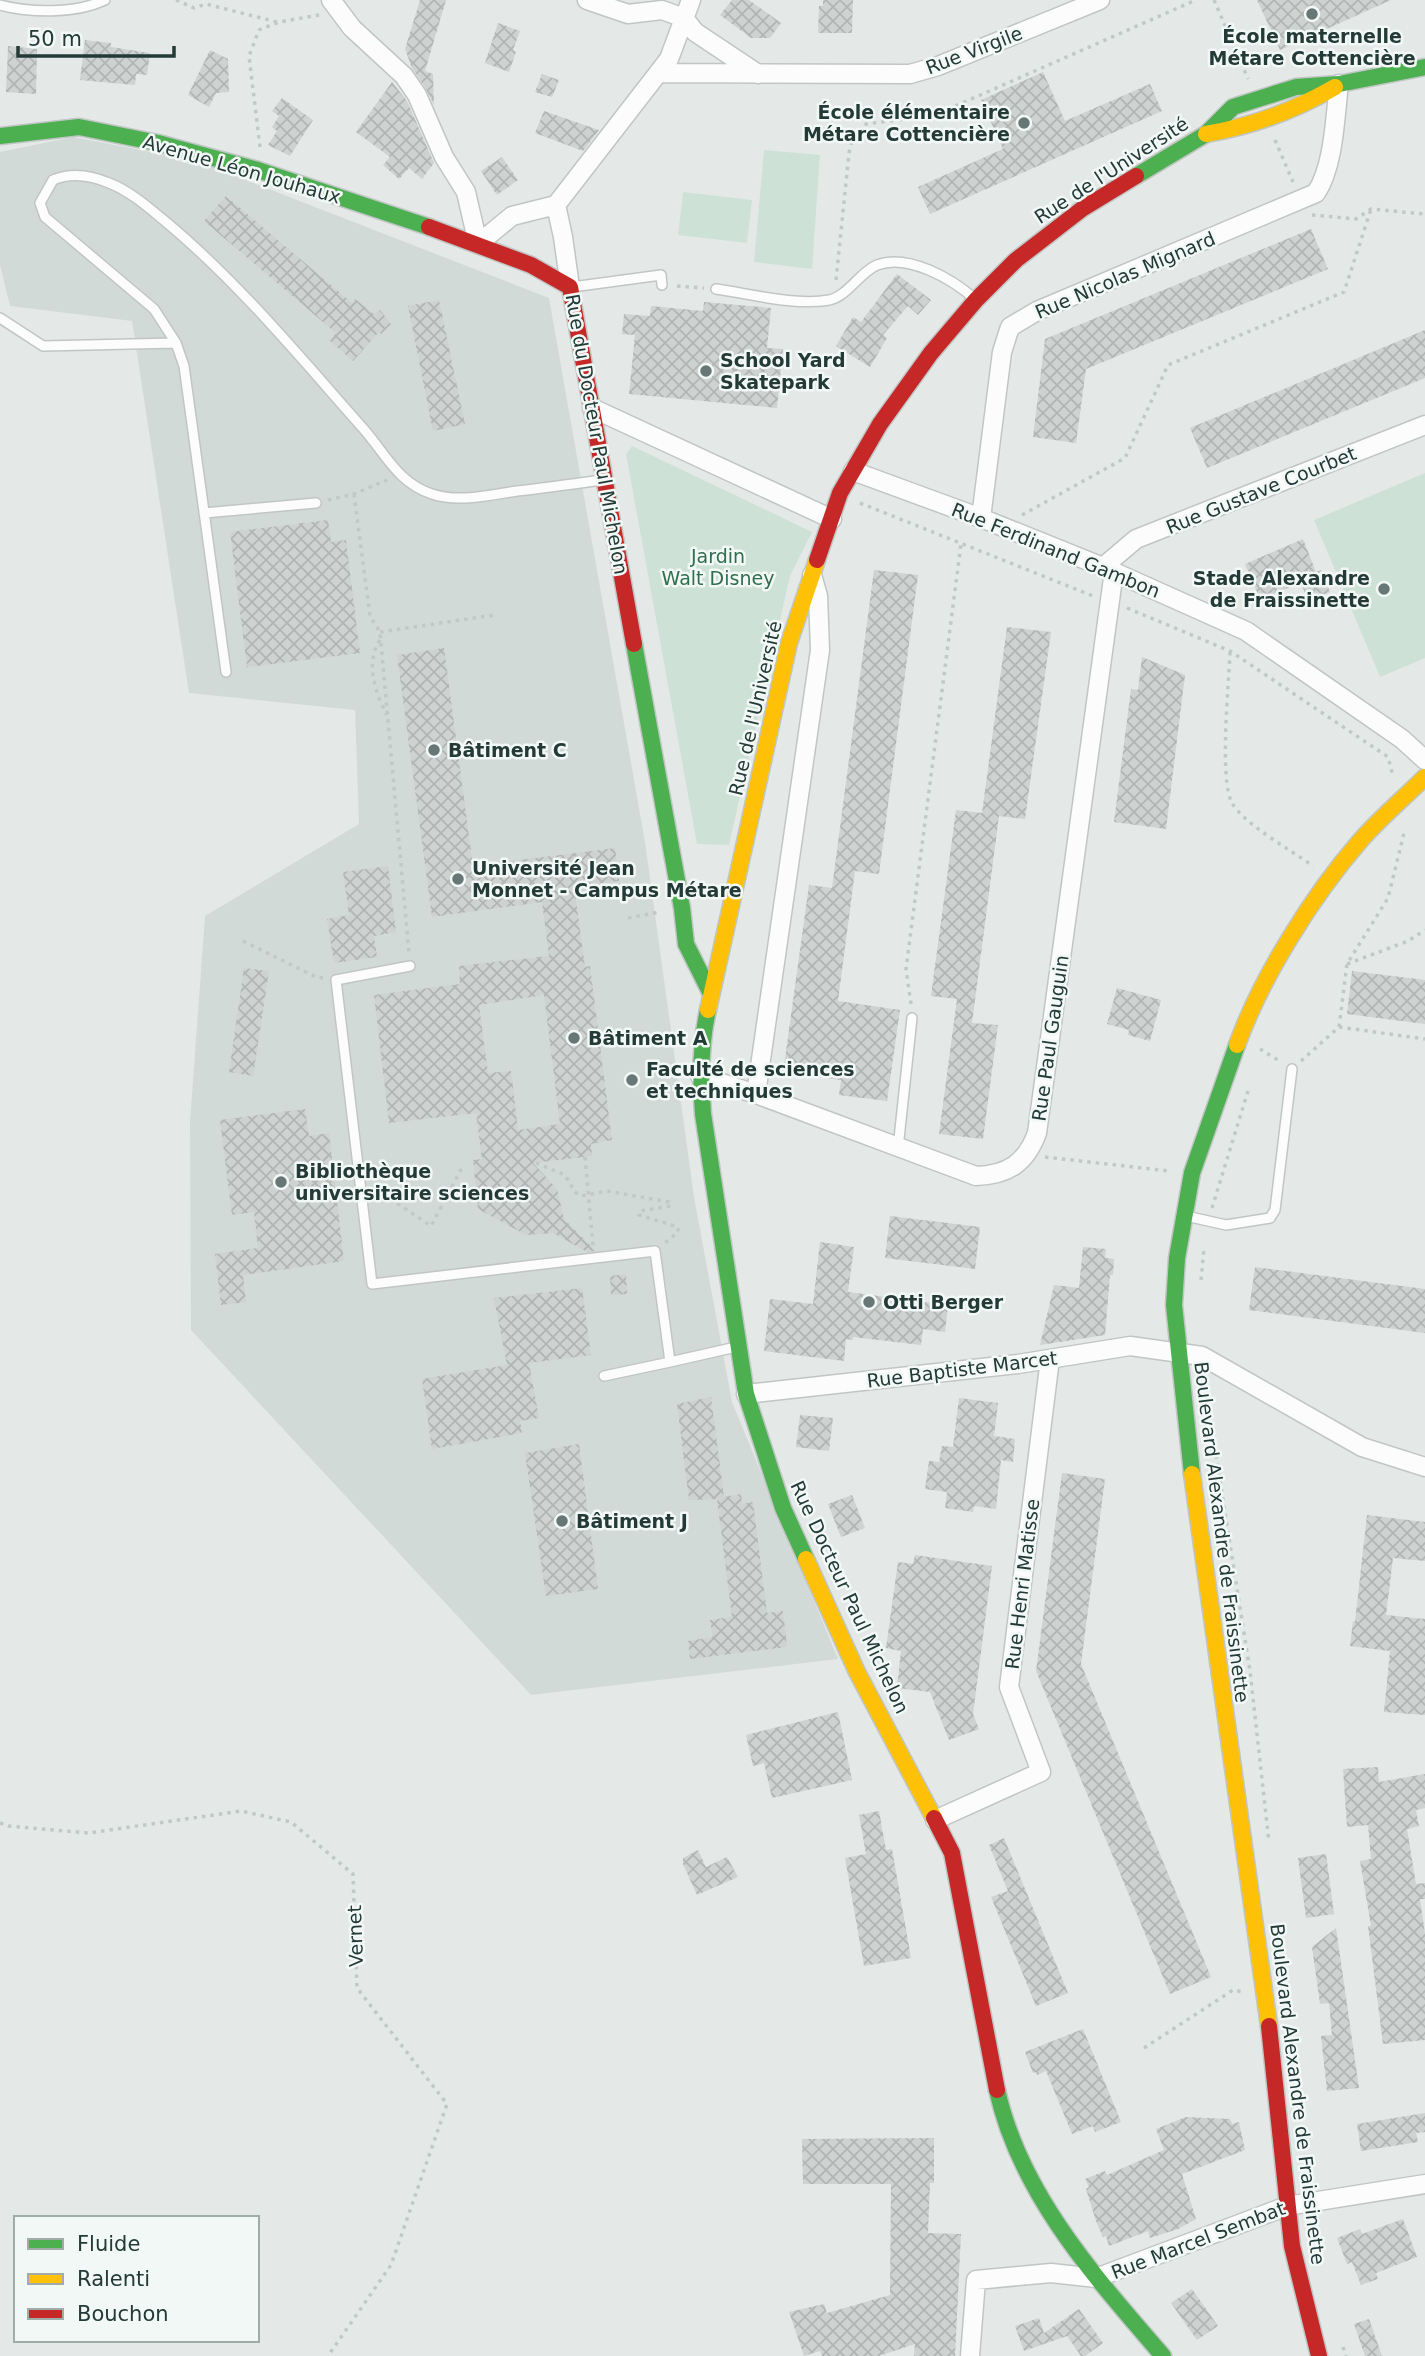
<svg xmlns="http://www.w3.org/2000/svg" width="1425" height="2356" font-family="'DejaVu Sans',sans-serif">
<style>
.built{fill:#d2dad7}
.park{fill:#cee1d6}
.building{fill:url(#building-cross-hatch);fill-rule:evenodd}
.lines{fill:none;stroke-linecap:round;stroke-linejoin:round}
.lane-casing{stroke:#c1c6c4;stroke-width:12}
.street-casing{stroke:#c1c6c4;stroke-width:21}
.fast-casing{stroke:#c0c6c4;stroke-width:19}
.slow-casing{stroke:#c0c6c4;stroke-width:19}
.jam-casing{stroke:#c0c6c4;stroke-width:19}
.path{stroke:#c1c9c7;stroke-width:3.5;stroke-dasharray:3.5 5;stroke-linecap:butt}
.lane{stroke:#fbfcfb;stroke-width:9}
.street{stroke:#fbfcfb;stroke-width:18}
.fast{stroke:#4caf50;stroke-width:16}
.slow{stroke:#ffc107;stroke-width:16}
.jam{stroke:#c62828;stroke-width:16}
.poi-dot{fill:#677775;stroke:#f2f8f5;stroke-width:2.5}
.labels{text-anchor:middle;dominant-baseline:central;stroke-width:5;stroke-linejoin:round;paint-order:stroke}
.poi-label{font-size:19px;font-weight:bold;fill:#233a37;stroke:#f2f8f5;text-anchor:start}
.street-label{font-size:19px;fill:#233a37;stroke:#f2f8f5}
.park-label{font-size:19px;fill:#316e4f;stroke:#f2f8f5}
</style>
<defs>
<pattern id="building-cross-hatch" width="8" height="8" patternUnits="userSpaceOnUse" patternTransform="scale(1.75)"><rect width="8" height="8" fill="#ced2d1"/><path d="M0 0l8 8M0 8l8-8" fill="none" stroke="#b1b5b4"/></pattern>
</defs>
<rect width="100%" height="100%" fill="#e4e9e7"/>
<path class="built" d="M73,137L197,161L549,298L645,842L694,1197L732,1402L838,1659L531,1695L191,1330L190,1122L205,916L359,824L355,710L189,693L132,321L10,306L0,265V152Z"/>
<path class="park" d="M764,150L820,155L812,269L754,262Z
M683,192L752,200L747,243L678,235Z
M632,446L812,532L790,576L729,845L697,844L626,454Z
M1425,473V658L1380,677L1314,520Z"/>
<path class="building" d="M420,0H446L425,71L433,74L434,105L426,89L412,68L405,49Z
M732,0H749L781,23L770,38H751L720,15Z
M823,0H853L852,33H818L819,6H823Z
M1257,0H1391L1280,50Z
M498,23L520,31L513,50L516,52L509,72L485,63Z
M85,40L111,43V47L150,53L147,75L136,74L135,85L80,80Z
M8,46L37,49L36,94L6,92Z
M210,50L228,59L229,92L216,93L209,107L188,95Z
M1043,72L1065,121L1150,84L1162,111L930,214L918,187L1003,149L981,100Z
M542,74L559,80L552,97L535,92Z
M392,82L407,101L434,163L422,179L409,168L399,179L383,165L390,157L356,132Z
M282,98L313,120L290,156L268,145L277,131L272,127L279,116L272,111Z
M544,111L599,130L583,151L535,133Z
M502,157L518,180L497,195L481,171Z
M226,196L352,303L355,299L374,314L380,310L391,324L381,334L379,332L353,361L330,341L336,333L204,221Z
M1311,229L1328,269L1086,369L1076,443L1033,437L1045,339Z
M897,274L931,300L918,315L908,306L883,335L887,338L870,367L836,346L853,317L861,322Z
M439,300L465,424L433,431L408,306Z
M704,302L771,308L767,348L783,349L777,408L629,394L635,335L622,334L624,314L650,316L651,306L703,311Z
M1425,330V378L1207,468L1190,428Z
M328,520L331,542L346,540L360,653L247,667L230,532Z
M1303,539L1316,572L1321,570L1330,592L1308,601L1301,583L1260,599L1245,564Z
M874,570L918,575L879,874L855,871L838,1001L900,1010L887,1101L839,1095L841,1080L783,1073L809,885L832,888Z
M1007,627L1051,632L1025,819L999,816L972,1023L998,1025L983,1139L939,1134L957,999L931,996L956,810L982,813Z
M444,648L473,866L615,848L619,881L574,886L585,967L590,966L612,1140L591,1144L592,1156L533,1163L557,1189L564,1219L596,1251L587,1252L553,1233L526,1235L478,1209L473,1160L482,1159L476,1113L389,1123L374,995L460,984L459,966L549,956L542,902L432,917L397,655ZM544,995L560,1124L518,1130L511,1071L488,1073L479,1005Z
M1142,657L1185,675L1166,829L1114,822L1131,689L1138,690Z
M388,866L396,932L374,936L377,957L334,963L327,919L349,915L343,872Z
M244,968L269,971L253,1076L229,1072Z
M1352,971L1425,980V1024L1347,1014Z
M1117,988L1161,1000L1150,1041L1128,1035L1129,1030L1107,1024Z
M305,1109L309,1136L329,1133L344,1261L243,1275L246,1302L221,1305L215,1254L258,1248L254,1212L232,1215L220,1120Z
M890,1216L980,1227L975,1269L885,1258Z
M820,1242L854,1247L848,1292L948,1305L945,1332L923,1329L921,1345L853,1337V1340L846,1339L844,1361L764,1351L770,1299L813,1304Z
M1083,1247L1106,1249L1105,1258L1114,1259L1113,1275H1110L1105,1335L1040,1345L1054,1285L1079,1288Z
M1255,1267L1425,1289V1333L1249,1310Z
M626,1274L627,1294L611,1295L610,1276Z
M582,1288L591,1355L529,1363L539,1418L520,1421L522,1433L432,1449L422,1379L507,1365L494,1298Z
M711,1397L724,1497L741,1494L742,1504L753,1502L767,1613L783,1611L787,1647L690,1659L688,1641L713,1637L710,1620L732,1617L717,1499L689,1500L677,1404Z
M959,1398L998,1403L994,1436L1015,1439L1013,1462L1001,1460L996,1509L974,1506L973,1512L945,1508L947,1492L925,1489L929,1461L939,1462L942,1446L953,1447Z
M800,1415L833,1418L829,1451L796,1447Z
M579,1444L598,1589L546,1596L525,1453Z
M1062,1473L1105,1479L1081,1664L1211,1977L1170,1994L1036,1671Z
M852,1495L865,1528L841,1537L828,1504Z
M1367,1515L1425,1522V1561L1393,1558L1386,1615L1425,1619V1715L1384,1712L1390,1651L1350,1646L1353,1621L1355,1622Z
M915,1555L992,1566L973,1714L979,1729L949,1740L930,1692L897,1688L901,1651L886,1648L898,1562L913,1564Z
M838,1712L852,1780L772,1798L764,1763L753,1766L746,1735Z
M1378,1767L1379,1782L1425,1774V1808L1416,1810L1419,1826L1407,1829L1416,1884L1425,1883V1899H1420L1425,1934V2040L1383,2044L1368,1926H1371L1360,1861L1371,1859L1368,1825L1347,1827L1343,1769Z
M879,1811L886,1850L892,1849L911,1958L864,1966L845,1858L866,1854L859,1815Z
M1004,1838L1068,1993L1036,2006L991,1897L1008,1891L989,1845Z
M698,1850L706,1867L727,1857L738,1877L697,1895L683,1864V1858Z
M1326,1854L1334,1914L1306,1918L1298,1858Z
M1336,1928L1359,2088L1327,2091L1321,2036L1332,2035L1329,2003L1320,2004L1312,1947Z
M1083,2029L1121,2122L1095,2132L1093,2126L1072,2134L1046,2071L1037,2075L1036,2072L1033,2073L1025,2052Z
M1425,2113V2132L1416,2133L1418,2142L1361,2151L1357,2124Z
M1186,2117L1230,2119L1232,2124L1239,2122L1245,2150L1182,2174L1196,2219L1178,2229L1150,2238L1148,2231L1109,2246L1106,2236L1103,2237L1096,2221L1086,2189L1089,2187L1085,2179L1105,2171L1107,2175L1164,2150L1156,2129Z
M934,2138V2183H930L928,2233L961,2234L955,2356H914L915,2344L879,2356H822L820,2351L804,2356L789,2312L824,2304L827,2313L890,2295L891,2184H803L802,2139Z
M1403,2219L1417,2257L1376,2273L1378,2279L1361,2285L1352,2262L1347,2264L1337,2238L1360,2229L1362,2234Z
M1192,2289L1218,2326L1197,2340L1171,2303Z
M1079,2309L1103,2343L1085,2356H1081L1067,2336L1024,2351L1015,2326L1039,2318L1044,2333Z
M1369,2319L1382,2356H1365L1354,2324Z"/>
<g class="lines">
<g class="lane-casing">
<path id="lane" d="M0,5C31,13 75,14 105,0
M572,287L661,275L662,285
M716,289C751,294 795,306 829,300C848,296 860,272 877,265C908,253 952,279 975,299
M0,318L43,346L176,343
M204,513L316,503
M226,672L184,366L176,343L154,309L45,217L40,203L53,180C72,172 90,175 109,183C130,191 149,208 166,222C238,282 299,356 361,426C384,451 397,483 432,494C459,503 489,495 517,491C545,488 573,484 601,480
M410,966L336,980L372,1284L655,1251L670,1362L736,1347
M898,1148L912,1018
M1186,1216L1226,1225L1270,1218L1275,1210L1292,1069
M604,1376L670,1362"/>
</g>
<g class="street-casing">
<path id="street" d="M331,0L352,28L404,76L417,95L444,157L466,192L478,244L512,216L556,205
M587,0L628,14L662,10L684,18L695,32L758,74
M658,73L910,74L938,66L1100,0
M556,205L669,59L691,0
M556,205L563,237L570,287
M592,408L832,519
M853,471L981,518L1103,567L1246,631L1402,739L1425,760
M981,518L1002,352L1010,327L1037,311L1316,193C1334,166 1335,117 1339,84
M1103,567L1136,539L1425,425
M700,1076L756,1094L976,1176C1008,1175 1026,1163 1037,1133L1114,571
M756,1094L820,650L818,596L812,575
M746,1394L1018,1364L1130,1346L1202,1356L1362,1447L1425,1467
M935,1820L1041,1772L1009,1687L1050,1359
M970,2356L976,2280L1051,2273L1096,2278L1287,2206L1425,2184"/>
</g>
<g class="fast-casing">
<path id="fast" d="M0,136L79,127L158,143L258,170L429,227
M1136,176L1206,134L1233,107L1296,87L1339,84L1425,67
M634,644L682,908L686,944L711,994
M708,1010C700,1045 700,1078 703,1114L746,1394L783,1508L806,1559
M1192,1474L1174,1305L1177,1258L1192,1173L1237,1045
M997,2090C1020,2194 1095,2277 1163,2356"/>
</g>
<g class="slow-casing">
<path id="slow" d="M1206,134C1253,126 1294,111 1335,87
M708,1010L789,643L817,560
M1237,1045C1261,978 1313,895 1360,841C1380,818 1404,798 1425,777
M1192,1474L1269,2026
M806,1559L857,1672L934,1818"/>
</g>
<g class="jam-casing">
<path id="jam" d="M429,227L531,265L570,287L634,644
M817,560L840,493L880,424L931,353L976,300L1016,260L1082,209L1136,176
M934,1818L952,1853L997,2090
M1269,2026L1292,2246L1319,2356"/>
</g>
<path class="path" d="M176,0L194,8L206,4L277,22
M1214,0L1248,79
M1275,140L1293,182
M260,147L249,56L259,30L279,22L319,15
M1312,215L1356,219L1371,209L1425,214
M836,280L849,153L853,135L866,124L929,116L944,111L1196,0
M677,286L704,288
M354,494L370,616L380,632L409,953
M328,500L354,494L387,480
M860,503L1093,596
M1022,515L1125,458L1168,365L1344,292L1371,209
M1127,608L1230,651L1388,757L1393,776
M380,632L495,615
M380,640C365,662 375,693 387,715
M1230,652C1229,683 1219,779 1232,803C1245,825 1291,850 1313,866
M628,918L660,912
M243,941L316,977L323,978
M1347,964L1408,941L1425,930
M911,1004L906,969L961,544
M1339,1027L1347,964L1388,898L1404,833
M1260,1049L1281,1062
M1301,1061L1339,1027L1425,1039
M585,1157L593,1246
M1045,1157L1169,1171
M536,1163L565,1175L575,1192L581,1196L607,1191L669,1202L671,1206L640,1211L639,1215L678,1227V1232L665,1243
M376,1189L431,1226L463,1166
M1212,1208L1248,1091
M1201,1280L1204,1249
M1212,1430L1250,1671L1269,1842
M0,1823L8,1826L89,1833L241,1811L291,1822L353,1874L357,1988L447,2104L391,2265L328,2356
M1144,2048L1233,1990L1243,1992
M1316,2232L1319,2248
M1343,2347L1346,2356"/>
<use href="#lane" class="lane"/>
<use href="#street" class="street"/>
<use href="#fast" class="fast"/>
<use href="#slow" class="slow"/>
<use href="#jam" class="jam"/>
</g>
<g class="poi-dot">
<circle cx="1312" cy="14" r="7"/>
<circle cx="1024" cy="123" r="7"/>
<circle cx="706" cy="371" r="7"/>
<circle cx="1384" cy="589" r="7"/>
<circle cx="434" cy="750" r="7"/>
<circle cx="458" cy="879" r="7"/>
<circle cx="574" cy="1038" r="7"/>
<circle cx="632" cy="1080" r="7"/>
<circle cx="281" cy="1182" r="7"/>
<circle cx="869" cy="1302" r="7"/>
<circle cx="562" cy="1521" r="7"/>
</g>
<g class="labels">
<g class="poi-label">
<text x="1312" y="36" text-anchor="middle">École maternelle<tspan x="1312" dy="22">Métare Cottencière</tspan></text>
<text x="1010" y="112" text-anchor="end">École élémentaire<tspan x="1010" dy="22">Métare Cottencière</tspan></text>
<text x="720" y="360">School Yard<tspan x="720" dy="22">Skatepark</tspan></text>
<text x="1370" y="578" text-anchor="end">Stade Alexandre<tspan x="1370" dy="22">de Fraissinette</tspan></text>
<text x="448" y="750">Bâtiment C</text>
<text x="472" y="868">Université Jean<tspan x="472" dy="22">Monnet - Campus Métare</tspan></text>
<text x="588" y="1038">Bâtiment A</text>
<text x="646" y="1069">Faculté de sciences<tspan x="646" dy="22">et techniques</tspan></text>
<text x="295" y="1171">Bibliothèque<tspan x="295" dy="22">universitaire sciences</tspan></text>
<text x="883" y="1302">Otti Berger</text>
<text x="576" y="1521">Bâtiment J</text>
</g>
<g class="street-label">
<text transform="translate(974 50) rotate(-21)">Rue Virgile</text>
<text transform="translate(242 169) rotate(16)">Avenue Léon Jouhaux</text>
<text transform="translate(1111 170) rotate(-33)">Rue de l'Université</text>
<text transform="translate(1125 275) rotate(-23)">Rue Nicolas Mignard</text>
<text transform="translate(597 434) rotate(80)">Rue du Docteur Paul Michelon</text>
<text transform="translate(1261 490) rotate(-22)">Rue Gustave Courbet</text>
<text transform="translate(1056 550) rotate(22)">Rue Ferdinand Gambon</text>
<text transform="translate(755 708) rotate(-77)">Rue de l'Université</text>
<text transform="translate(1050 1038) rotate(-82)">Rue Paul Gauguin</text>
<text transform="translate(962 1369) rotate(-7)">Rue Baptiste Marcet</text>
<text transform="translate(1222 1532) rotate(83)">Boulevard Alexandre de Fraissinette</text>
<text transform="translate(1022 1584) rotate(-83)">Rue Henri Matisse</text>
<text transform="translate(850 1597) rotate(65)">Rue Docteur Paul Michelon</text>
<text transform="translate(355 1936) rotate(-92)">Vernet</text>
<text transform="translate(1298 2094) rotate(83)">Boulevard Alexandre de Fraissinette</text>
<text transform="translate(1198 2240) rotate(-21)">Rue Marcel Sembat</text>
</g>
<g class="park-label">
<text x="718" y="556">Jardin<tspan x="718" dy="22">Walt Disney</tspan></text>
</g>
</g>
<rect x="14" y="2216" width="245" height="126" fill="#f2f8f5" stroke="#9faca9" stroke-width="2"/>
<rect x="28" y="2239" width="35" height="10" fill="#4caf50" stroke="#9faca9" stroke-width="2"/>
<text x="77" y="2251" font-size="21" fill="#233a37">Fluide</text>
<rect x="28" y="2274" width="35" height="10" fill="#ffc107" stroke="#9faca9" stroke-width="2"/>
<text x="77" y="2286" font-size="21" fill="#233a37">Ralenti</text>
<rect x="28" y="2309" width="35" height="10" fill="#c62828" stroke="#9faca9" stroke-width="2"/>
<text x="77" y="2321" font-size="21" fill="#233a37">Bouchon</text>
<path d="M18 46v10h156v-10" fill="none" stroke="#233a37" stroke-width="3.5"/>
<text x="28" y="46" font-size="21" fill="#233a37" stroke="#f2f8f5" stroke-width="5" paint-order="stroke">50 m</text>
</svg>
